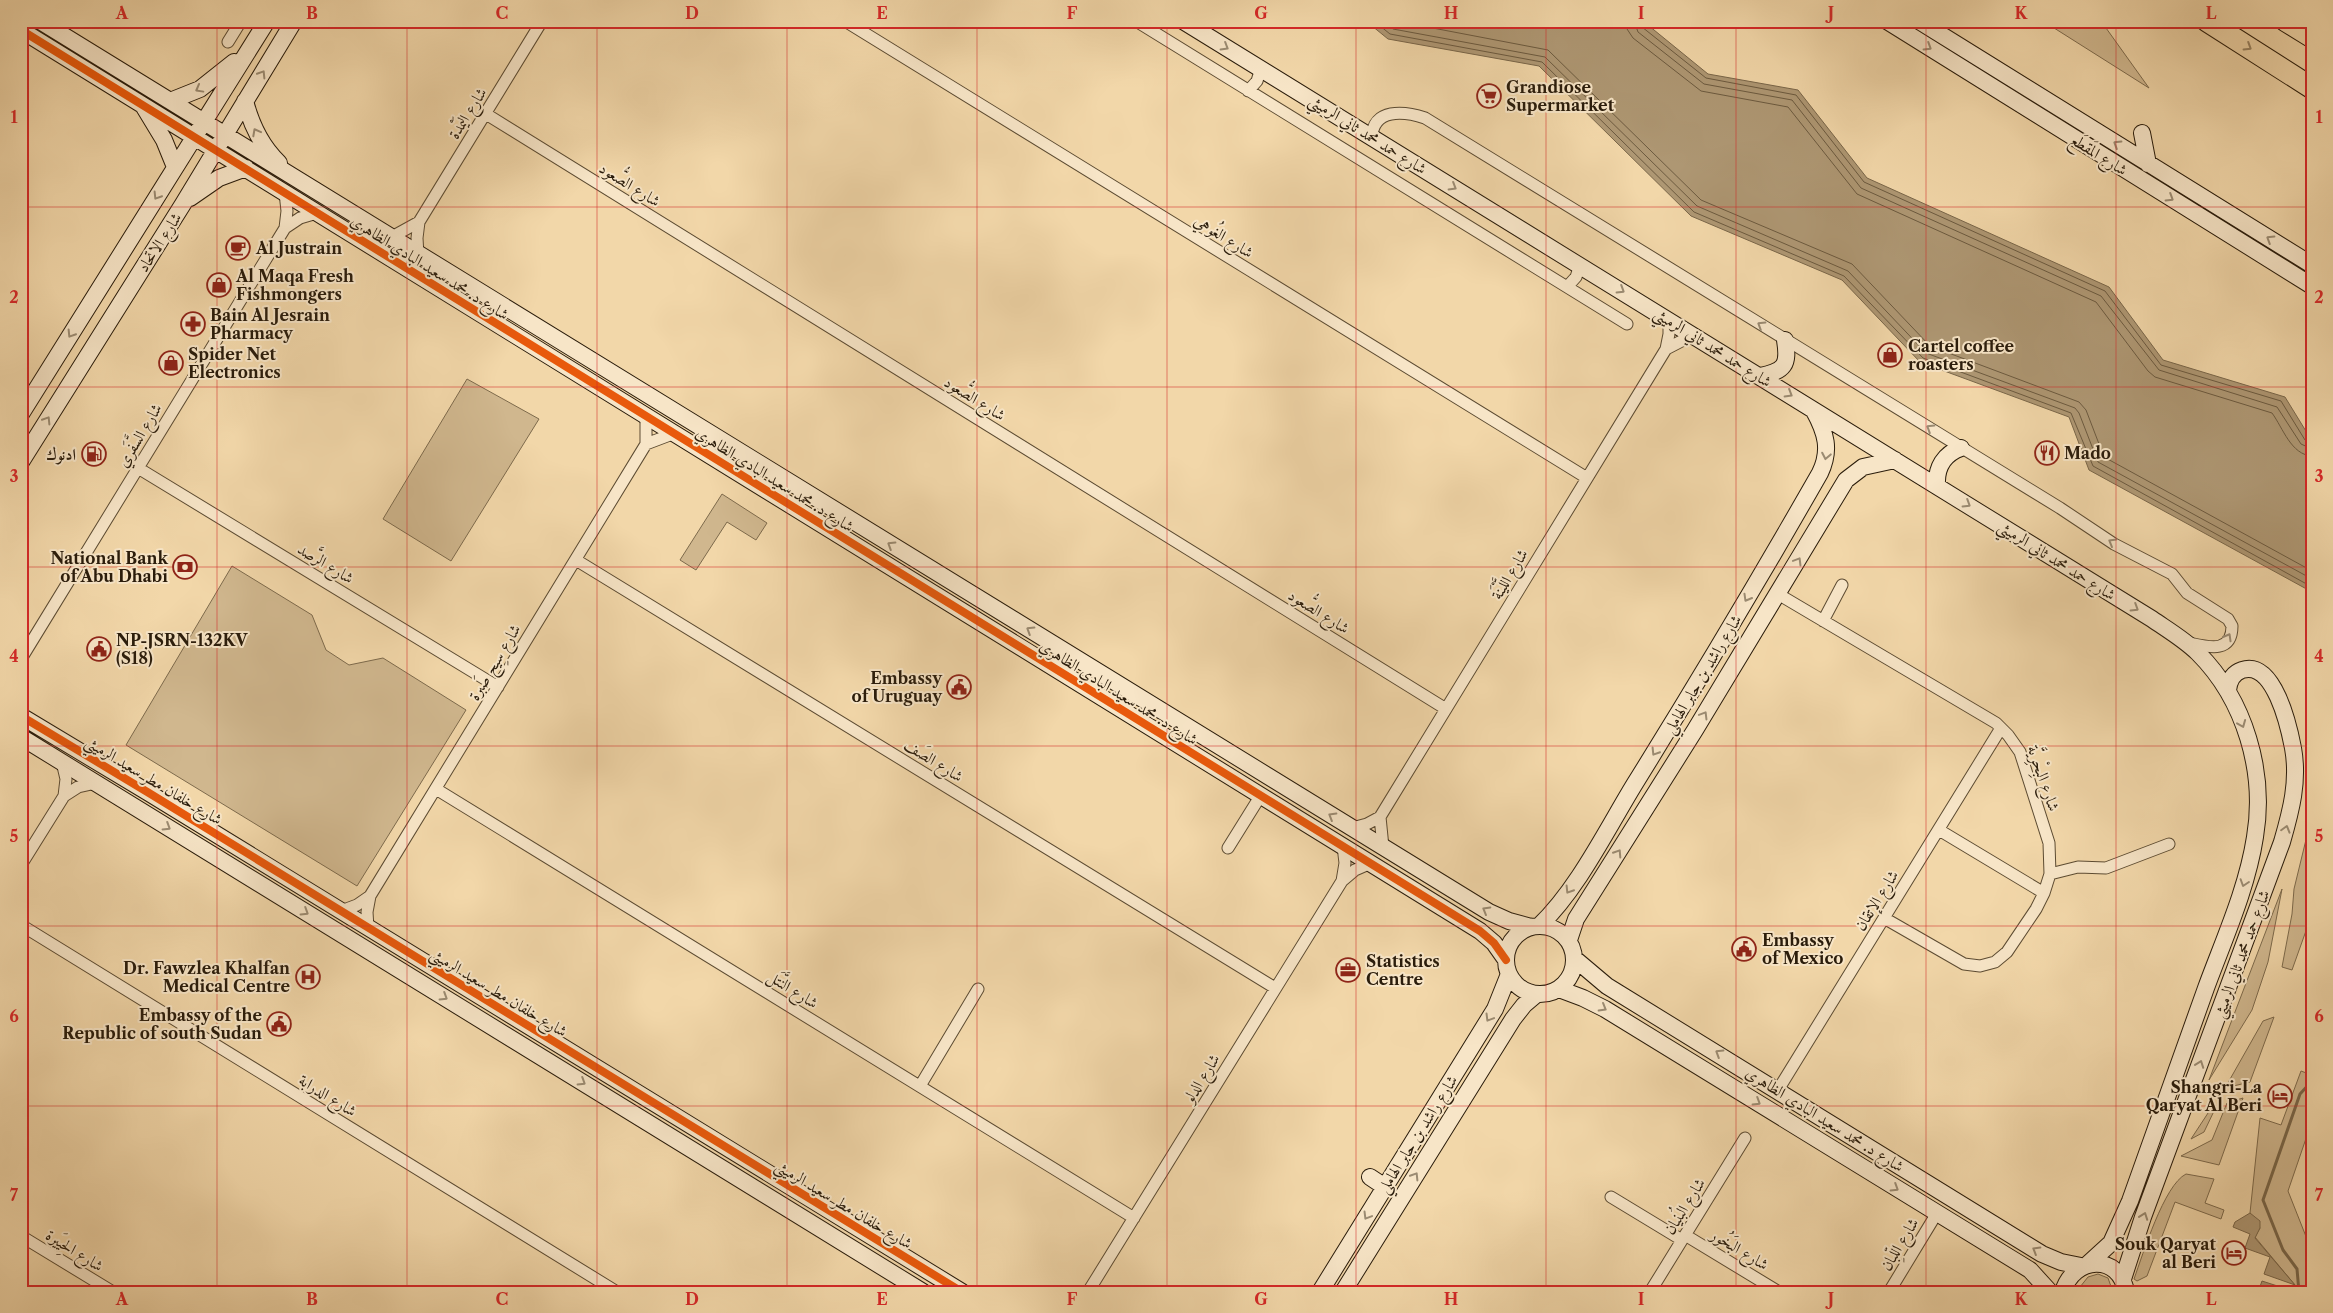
<svg xmlns="http://www.w3.org/2000/svg" width="2333" height="1313" font-family="'Libre Caslon Text',Amiri,serif">
<style>
.green{fill:#d0b78e;stroke:#7d6a4c}
.water{fill:#ae9773;stroke:#796649}
.lines{fill:none;stroke-linecap:round;stroke-linejoin:round}
.shore{stroke:#6c5a3f;stroke-width:1}
.stream{stroke:#796649;stroke-width:3}
.street-casing{stroke:#5c4b32;stroke-width:13}
.secondary-casing{stroke:#2a1c0b;stroke-width:18}
.highway-casing{stroke:#2a1c0b;stroke-width:23}
.street{stroke:#f7e5c7;stroke-width:11}
.secondary{stroke:#f7e5c7;stroke-width:16}
.highway{stroke:#f2d7a9;stroke-width:21}
.cycleway-casing{stroke:#f7e5c7;stroke-width:11}
.cycleway{stroke:#e8590c;stroke-width:8}
.oneway{stroke:#9b8b72}
.oneway2{stroke:#988362}
.grid{fill:none;stroke:#d62828;stroke-width:1;stroke-opacity:0.55}
.labels{text-anchor:middle;dominant-baseline:central;stroke-width:4;stroke-linejoin:round;paint-order:stroke}
.poi-label{font-size:16px;font-weight:bold;fill:#2a1c0b;stroke:#f7e5c7;text-anchor:start}
.street-label{font-size:16px;fill:#2a1c0b;stroke:#f7e5c7}
.neatline{fill:none;stroke:#d62828;stroke-width:2}
.grid-label{font-size:16px;text-anchor:middle;font-weight:bold;fill:#d62828}
</style>
<rect width="100%" height="100%" fill="#f2d7a9"/>
<filter id="stains"><feTurbulence type="fractalNoise" baseFrequency=".004" numOctaves="4"/><feColorMatrix values="0 0 0 0 .2 0 0 0 0 .09 0 0 0 0 .02 0 0 0 .5 -.17"/></filter>
<radialGradient id="worn" r=".72"><stop offset=".6" stop-color="#630" stop-opacity="0"/><stop offset="1" stop-color="#630" stop-opacity=".3"/></radialGradient>
<path class="green" d="M2043,21H2101L2149,88Z
M467,379L539,419L451,561L383,519Z
M722,494L767,523L756,540L727,522L696,570L680,560Z
M232,566L312,615L326,650L349,665L383,658L466,710L357,886L126,745Z
M2312,815V914L2292,970L2282,967L2292,914L2294,889Z
M2282,889L2268,962L2252,1010L2209,1080Z
M2274,1017L2250,1082L2225,1088L2263,1021Z
M2301,1071L2309,1074L2312,1079V1121L2288,1191L2307,1239L2312,1238L2310,1292H2292L2295,1285L2255,1237L2260,1228L2250,1213L2260,1118L2281,1125Z
M2243,1098L2219,1165L2181,1156L2212,1140L2227,1103Z
M2215,1109L2204,1132L2191,1139L2210,1110Z
M2186,1174L2214,1179L2205,1203L2224,1210L2221,1219L2175,1202L2147,1276L2137,1281L2134,1279C2143,1254 2164,1185 2186,1174Z
M2098,1274L2108,1278L2113,1292H2076L2088,1277Z"/>
<path class="water" d="M1366,21H1643L1708,74L1798,90L1867,178L2109,287L2163,360L2285,397L2312,441V592L2089,470L2069,417L1920,362L1842,280L1691,216L1539,66L1388,39Z
M2250,1213L2260,1221V1228L2255,1238L2295,1285L2264,1274L2270,1257L2245,1248L2250,1234L2233,1227L2235,1222Z
M2262,1281L2293,1291L2258,1292Z"/>
<g class="lines">
<path class="shore" d="M1374,21L1390,34L1542,62L1694,212L1844,276L1923,358L2071,413L2093,466L2312,587
M1384,21L1393,29L1545,57L1697,206L1848,271L1926,353L2075,408L2079,413L2098,462L2312,579
M1396,21L1548,50L1701,200L1852,264L1930,346L2079,402L2086,410L2104,457L2312,571
M1626,21L1627,29L1633,38L1701,91L1788,107L1857,194L2096,302L2148,371L2155,377L2272,413C2283,428 2291,455 2312,456
M1634,21L1638,32L1704,84L1792,100L1861,188L2101,296L2159,370L2277,407L2301,444L2312,449
M1640,21L1642,27L1706,78L1796,95L1864,182L2105,291L2161,365L2281,401L2305,440L2312,442"/>
<path class="stream" d="M2299,1292L2297,1269L2283,1250L2263,1200L2300,1094L2312,1081"/>
<g class="street-casing">
<path id="street" d="M845,21L1587,478
M1136,21L1627,324
M228,42L241,21
M1248,91L1257,81L1261,68
M486,114L1446,709
M1372,137C1373,108 1404,111 1425,118L2060,508L2114,544L2172,574L2187,593L2228,619L2232,626C2232,654 2208,647 2189,643
M285,228L300,218L317,213
M390,238L419,222
M418,255L417,238L419,222L542,21
M1567,287L1576,277L1580,265
M1666,349L1693,335
M646,444L675,433
M138,468L498,687
M576,560L1275,988
M1778,594L1996,723L2008,735L2020,752L2049,843L2050,874L2044,893L2036,909L2007,952L1995,962L1980,966L1964,964L1884,918
M1823,621L1842,585
M21,659L285,228L287,211L285,193
M436,789L1134,1218
M64,796L78,787L96,783
M1380,817L1383,847
M1352,828L1367,824L1380,817L1666,349L1669,334V320
M1939,830L2044,893
M1228,848L1261,795
M21,865L64,796L66,779L62,762
M2050,874L2078,867L2106,868L2169,844
M1342,881L1355,870L1371,863
M341,911L357,905L370,896
M21,925L617,1292
M368,928L367,912L370,896L646,444V416
M920,1086L978,989
M1778,1090L2001,728
M1611,1197L1682,1240
M1685,1235L1779,1292
M21,1236L113,1292
M1088,1292L1342,881L1345,863L1343,846
M1650,1292L1745,1138
M1889,1292L1937,1213"/>
</g>
<g class="secondary-casing">
<path id="secondary" d="M40,21L1489,912L1509,921L1531,927
M1183,21L2152,619C2168,630 2185,640 2198,653C2245,700 2266,772 2255,837C2247,889 2224,939 2206,988C2181,1059 2155,1130 2130,1201L2111,1243L2088,1264
M1887,21L2312,286
M1919,21L2312,265
M21,30L1480,931L1494,943L1506,960
M170,101L200,89L234,62
M245,101C251,124 261,146 279,163
M144,107L164,140L175,167
M2142,133L2148,164
M190,198L219,178L246,168
M1760,376C1785,371 1789,365 1785,340
M21,414L267,21
M21,462L183,204L294,21
M1937,485C1936,467 1944,454 1961,448
M21,716L149,793L962,1292
M21,737L923,1292
M1506 960a34 34 0 1 1 68 0a34 34 0 1 1-68 0Z
M1539,926C1577,890 1606,831 1634,785C1698,682 1760,578 1820,473C1831,450 1826,433 1814,411
M1569,940L1576,919L1695,730L1846,480L1863,467L1895,460
M1575,959L1607,986L2042,1254L2061,1262L2081,1266
M1559,989L1583,998L1605,1009L2030,1270L2050,1292
M1370,1177L1385,1187
M2123,1279L2143,1217L2282,842C2291,811 2299,781 2293,748C2289,727 2274,659 2242,670C2233,673 2229,681 2228,690
M1320,1292L1495,1009L1509,974
M1343,1292L1513,1019L1524,1005L1537,994
M2063,1292C2073,1256 2120,1253 2126,1292"/>
</g>
<g class="highway-casing">
<path id="highway" d="M2207,21L2312,88
M2286,21L2312,37"/>
</g>
<use href="#street" class="street"/>
<use href="#secondary" class="secondary"/>
<use href="#highway" class="highway"/>
<g class="cycleway-casing">
<path id="cycleway" d="M21,30L1480,931L1494,943L1506,960
M21,716L149,793L962,1292"/>
</g>
<use href="#cycleway" class="cycleway"/>
</g>
<defs><path id="oneway-chevron" d="M-2-3.5L2.5 0L-2 3.5" fill="none" stroke-width="1.6" stroke-linecap="round" stroke-linejoin="round" transform="scale(1.25)"/></defs>
<g class="oneway">
<use href="#oneway-chevron" transform="translate(1225 47) rotate(31)"/>
<use href="#oneway-chevron" transform="translate(1928 47) rotate(32)"/>
<use href="#oneway-chevron" transform="translate(262 74) rotate(-58)"/>
<use href="#oneway-chevron" transform="translate(199 89) rotate(151)"/>
<use href="#oneway-chevron" transform="translate(256 132) rotate(-118)"/>
<use href="#oneway-chevron" transform="translate(2117 144) rotate(-148)"/>
<use href="#oneway-chevron" transform="translate(1453 187) rotate(31)"/>
<use href="#oneway-chevron" transform="translate(157 196) rotate(122)"/>
<use href="#oneway-chevron" transform="translate(2170 198) rotate(32)"/>
<use href="#oneway-chevron" transform="translate(2270 239) rotate(-148)"/>
<use href="#oneway-chevron" transform="translate(1621 290) rotate(32)"/>
<use href="#oneway-chevron" transform="translate(1761 325) rotate(-148)"/>
<use href="#oneway-chevron" transform="translate(71 334) rotate(122)"/>
<use href="#oneway-chevron" transform="translate(1789 394) rotate(31)"/>
<use href="#oneway-chevron" transform="translate(47 420) rotate(-58)"/>
<use href="#oneway-chevron" transform="translate(1930 428) rotate(-148)"/>
<use href="#oneway-chevron" transform="translate(1826 456) rotate(101)"/>
<use href="#oneway-chevron" transform="translate(1967 504) rotate(32)"/>
<use href="#oneway-chevron" transform="translate(2112 542) rotate(-150)"/>
<use href="#oneway-chevron" transform="translate(891 545) rotate(-148)"/>
<use href="#oneway-chevron" transform="translate(1798 561) rotate(-59)"/>
<use href="#oneway-chevron" transform="translate(1747 598) rotate(120)"/>
<use href="#oneway-chevron" transform="translate(2135 608) rotate(32)"/>
<use href="#oneway-chevron" transform="translate(1030 630) rotate(-148)"/>
<use href="#oneway-chevron" transform="translate(2228 637) rotate(-60)"/>
<use href="#oneway-chevron" transform="translate(1704 715) rotate(-59)"/>
<use href="#oneway-chevron" transform="translate(2242 724) rotate(68)"/>
<use href="#oneway-chevron" transform="translate(1655 752) rotate(122)"/>
<use href="#oneway-chevron" transform="translate(1332 816) rotate(-149)"/>
<use href="#oneway-chevron" transform="translate(167 827) rotate(32)"/>
<use href="#oneway-chevron" transform="translate(2286 829) rotate(-74)"/>
<use href="#oneway-chevron" transform="translate(1618 853) rotate(-57)"/>
<use href="#oneway-chevron" transform="translate(2244 883) rotate(108)"/>
<use href="#oneway-chevron" transform="translate(1569 890) rotate(122)"/>
<use href="#oneway-chevron" transform="translate(1486 910) rotate(-150)"/>
<use href="#oneway-chevron" transform="translate(305 912) rotate(32)"/>
<use href="#oneway-chevron" transform="translate(444 997) rotate(32)"/>
<use href="#oneway-chevron" transform="translate(1603 1008) rotate(30)"/>
<use href="#oneway-chevron" transform="translate(1489 1018) rotate(121)"/>
<use href="#oneway-chevron" transform="translate(1719 1053) rotate(-148)"/>
<use href="#oneway-chevron" transform="translate(2200 1064) rotate(-70)"/>
<use href="#oneway-chevron" transform="translate(582 1082) rotate(32)"/>
<use href="#oneway-chevron" transform="translate(1757 1102) rotate(32)"/>
<use href="#oneway-chevron" transform="translate(1415 1176) rotate(-58)"/>
<use href="#oneway-chevron" transform="translate(1895 1188) rotate(32)"/>
<use href="#oneway-chevron" transform="translate(1367 1216) rotate(121)"/>
<use href="#oneway-chevron" transform="translate(2144 1216) rotate(-70)"/>
<use href="#oneway-chevron" transform="translate(2036 1250) rotate(-149)"/>
</g>
<use class="oneway2" href="#oneway-chevron" transform="translate(2248 47) rotate(32)"/>
<path class="grid" d="M217,21V1292M407,21V1292M597,21V1292M787,21V1292M977,21V1292M1167,21V1292M1356,21V1292M1546,21V1292M1736,21V1292M1926,21V1292M2116,21V1292M21,207H2312M21,387H2312M21,567H2312M21,746H2312M21,926H2312M21,1106H2312"/>
<defs>
<g id="supermarket-ring" transform="scale(1.25)"><circle r="9.5" fill="#f7e5c7" stroke="#8f2418" stroke-width="1.5"/><path d="M-6-5.5h2.5l.6 2H6L4.5 2H-2.5L-4.4-4H-6ZM-1.5 3.2a1.3 1.3 0 1 0 .1 0ZM3 3.2a1.3 1.3 0 1 0 .1 0Z" fill="#8f2418"/></g>
<g id="cafe-ring" transform="scale(1.25)"><circle r="9.5" fill="#f7e5c7" stroke="#8f2418" stroke-width="1.5"/><path d="M-5.5-4.5H6V0H3Q3 3.5 0 3.5H-2.5Q-5.5 3.5-5.5 0ZM3-3.2v2h1.7v-2ZM-6 4.5H4V6H-6Z" fill="#8f2418"/></g>
<g id="shop-ring" transform="scale(1.25)"><circle r="9.5" fill="#f7e5c7" stroke="#8f2418" stroke-width="1.5"/><path d="M-5-2.5h2.3a2.7 3.5 0 0 1 5.4 0H5L5.5 6h-11ZM-1.5-2.5h3a1.5 2.3 0 0 0-3 0Z" fill="#8f2418"/></g>
<g id="pharmacy-ring" transform="scale(1.25)"><circle r="9.5" fill="#f7e5c7" stroke="#8f2418" stroke-width="1.5"/><path d="M-2-6h4v4h4v4h-4v4h-4v-4h-4v-4h4Z" fill="#8f2418"/></g>
<g id="restaurant-ring" transform="scale(1.25)"><circle r="9.5" fill="#f7e5c7" stroke="#8f2418" stroke-width="1.5"/><path d="M-5-6h1v4h1v-4h1v4h1v-4h1v5L-1.5 .5V6h-2V.5L-5-1ZM5-6V6H3V1.5H1.5Q1.5-4 5-6Z" fill="#8f2418"/></g>
<g id="fuel-ring" transform="scale(1.25)"><circle r="9.5" fill="#f7e5c7" stroke="#8f2418" stroke-width="1.5"/><path d="M-5.5-6h7V0h2V4h1.3V-2.5L3-4.5l.8-.8L6-3V5H2.5V1h-1V6h-7ZM-4.2-4.7v3.2H.2V-4.7Z" fill="#8f2418"/></g>
<g id="bank-ring" transform="scale(1.25)"><circle r="9.5" fill="#f7e5c7" stroke="#8f2418" stroke-width="1.5"/><path d="M-6-4H6V4H-6ZM0-2.3a2.3 2.3 0 1 0 0 4.6a2.3 2.3 0 1 0 0-4.6Z" fill="#8f2418"/></g>
<g id="civic-ring" transform="scale(1.25)"><circle r="9.5" fill="#f7e5c7" stroke="#8f2418" stroke-width="1.5"/><path d="M-.6-6.5H3V-4.5H.6V-3L4-1V1h2V6H-6V1h2V-1L-.6-3ZM-1.2 2.5V6h2.4V2.5Z" fill="#8f2418"/></g>
<g id="office-ring" transform="scale(1.25)"><circle r="9.5" fill="#f7e5c7" stroke="#8f2418" stroke-width="1.5"/><path d="M-6-3h4V-5.5h4V-3h4V5H-6ZM-1-4.5V-3h2v-1.5ZM-6 0V1H6V0Z" fill="#8f2418"/></g>
<g id="hospital-ring" transform="scale(1.25)"><circle r="9.5" fill="#f7e5c7" stroke="#8f2418" stroke-width="1.5"/><path d="M-5-5h3v3.5h4V-5h3V5h-3V1.5h-4V5h-3Z" fill="#8f2418"/></g>
<g id="hotel-ring" transform="scale(1.25)"><circle r="9.5" fill="#f7e5c7" stroke="#8f2418" stroke-width="1.5"/><path d="M-6-4.5h1.5V1H6V5H4.5V3h-9V5H-6ZM-4 0a1.8 1.8 0 1 1 3.6 0ZM.5 0V-2.5h3Q6-2.5 6 0Z" fill="#8f2418"/></g>
</defs>
<g fill-rule="evenodd">
<use href="#supermarket-ring" x="1489" y="96"/>
<use href="#cafe-ring" x="238" y="248"/>
<use href="#shop-ring" x="219" y="285"/>
<use href="#pharmacy-ring" x="193" y="324"/>
<use href="#shop-ring" x="1890" y="355"/>
<use href="#shop-ring" x="171" y="363"/>
<use href="#restaurant-ring" x="2047" y="453"/>
<use href="#fuel-ring" x="94" y="454"/>
<use href="#bank-ring" x="185" y="567"/>
<use href="#civic-ring" x="99" y="649"/>
<use href="#civic-ring" x="959" y="687"/>
<use href="#civic-ring" x="1744" y="949"/>
<use href="#office-ring" x="1348" y="970"/>
<use href="#hospital-ring" x="308" y="977"/>
<use href="#civic-ring" x="279" y="1024"/>
<use href="#hotel-ring" x="2280" y="1096"/>
<use href="#hotel-ring" x="2234" y="1253"/>
</g>
<g class="labels">
<g class="poi-label">
<text x="1506" y="87">Grandiose<tspan x="1506" dy="18">Supermarket</tspan></text>
<text x="256" y="248">Al Justrain</text>
<text x="236" y="276">Al Maqa Fresh<tspan x="236" dy="18">Fishmongers</tspan></text>
<text x="210" y="315">Bain Al Jesrain<tspan x="210" dy="18">Pharmacy</tspan></text>
<text x="1908" y="346">Cartel coffee<tspan x="1908" dy="18">roasters</tspan></text>
<text x="188" y="354">Spider Net<tspan x="188" dy="18">Electronics</tspan></text>
<text x="2064" y="453">Mado</text>
<text x="76" y="454" text-anchor="end">ادنوك</text>
<text x="168" y="558" text-anchor="end">National Bank<tspan x="168" dy="18">of Abu Dhabi</tspan></text>
<text x="116" y="640">NP-JSRN-132KV<tspan x="116" dy="18">(S18)</tspan></text>
<text x="942" y="678" text-anchor="end">Embassy<tspan x="942" dy="18">of Uruguay</tspan></text>
<text x="1762" y="940">Embassy<tspan x="1762" dy="18">of Mexico</tspan></text>
<text x="1366" y="961">Statistics<tspan x="1366" dy="18">Centre</tspan></text>
<text x="290" y="968" text-anchor="end">Dr. Fawzlea Khalfan<tspan x="290" dy="18">Medical Centre</tspan></text>
<text x="262" y="1015" text-anchor="end">Embassy of the<tspan x="262" dy="18">Republic of south Sudan</tspan></text>
<text x="2262" y="1087" text-anchor="end">Shangri-La<tspan x="2262" dy="18">Qaryat Al Beri</tspan></text>
<text x="2216" y="1244" text-anchor="end">Souk Qaryat<tspan x="2216" dy="18">al Beri</tspan></text>
</g>
<g class="street-label">
<text transform="translate(467 113) rotate(-58)">شارع اليَمْدة</text>
<text transform="translate(1368 134) rotate(32)">شارع حمد محمد ثاني الرميثي</text>
<text transform="translate(2099 154) rotate(32)">شارع المَقطَع</text>
<text transform="translate(630 184) rotate(32)">شارع الصُّعود</text>
<text transform="translate(1224 236) rotate(32)">شارع الغُوهي</text>
<text transform="translate(159 242) rotate(-57)">شارع الاتحاد</text>
<text transform="translate(430 267) rotate(32)">شارع د. محمد سعيد البادي الظاهري</text>
<text transform="translate(1713 347) rotate(32)">شارع حمد محمد ثاني الرميثي</text>
<text transform="translate(975 398) rotate(32)">شارع الصُّعود</text>
<text transform="translate(139 435) rotate(-59)">شارع السَّفَري</text>
<text transform="translate(775 479) rotate(32)">شارع د. محمد سعيد البادي الظاهري</text>
<text transform="translate(2057 560) rotate(32)">شارع حمد محمد ثاني الرميثي</text>
<text transform="translate(326 563) rotate(31)">شارع الرَّصد</text>
<text transform="translate(1509 574) rotate(-59)">شارع اللَّيْنَة</text>
<text transform="translate(1319 611) rotate(32)">شارع الصُّعود</text>
<text transform="translate(494 662) rotate(-59)">شارع سِيح صَبرة</text>
<text transform="translate(1702 674) rotate(-59)">شارع راشد بن جابر الهاملي</text>
<text transform="translate(1119 692) rotate(32)">شارع د. محمد سعيد البادي الظاهري</text>
<text transform="translate(934 760) rotate(32)">شارع الصَف</text>
<text transform="translate(2044 778) rotate(71)">شارع البِحْرِيَّة</text>
<text transform="translate(154 780) rotate(31)">شارع خلفان مطر سعيد الرميثي</text>
<text transform="translate(1876 900) rotate(-58)">شارع الإتقان</text>
<text transform="translate(2241 954) rotate(-70)">شارع حمد محمد ثاني الرميثي</text>
<text transform="translate(793 989) rotate(32)">شارع النَّتَل</text>
<text transform="translate(499 992) rotate(31)">شارع خلفان مطر سعيد الرميثي</text>
<text transform="translate(1201 1078) rotate(-58)">شارع الدلو</text>
<text transform="translate(328 1095) rotate(32)">شارع الدرابة</text>
<text transform="translate(1825 1119) rotate(32)">شارع د. محمد سعيد البادي الظاهري</text>
<text transform="translate(1417 1134) rotate(-58)">شارع راشد بن جابر الهاملي</text>
<text transform="translate(844 1204) rotate(31)">شارع خلفان مطر سعيد الرميثي</text>
<text transform="translate(1684 1206) rotate(-58)">شارع البُنيان</text>
<text transform="translate(1899 1244) rotate(-59)">شارع اللِّبان</text>
<text transform="translate(1740 1249) rotate(31)">شارع البَخُور</text>
<text transform="translate(75 1250) rotate(32)">شارع الحِيَيرة</text>
</g>
</g>
<rect width="2333" height="1313" fill="none" stroke="#f2d7a9" stroke-width="55"/>
<rect x="28" y="28" width="2278" height="1258" class="neatline"/>
<g class="grid-label">
<text x="122" y="19">A</text>
<text x="312" y="19">B</text>
<text x="502" y="19">C</text>
<text x="692" y="19">D</text>
<text x="882" y="19">E</text>
<text x="1072" y="19">F</text>
<text x="1261" y="19">G</text>
<text x="1451" y="19">H</text>
<text x="1641" y="19">I</text>
<text x="1831" y="19">J</text>
<text x="2021" y="19">K</text>
<text x="2211" y="19">L</text>
<text x="14" y="123">1</text>
<text x="2319" y="123">1</text>
<text x="14" y="303">2</text>
<text x="2319" y="303">2</text>
<text x="14" y="482">3</text>
<text x="2319" y="482">3</text>
<text x="14" y="662">4</text>
<text x="2319" y="662">4</text>
<text x="14" y="842">5</text>
<text x="2319" y="842">5</text>
<text x="14" y="1022">6</text>
<text x="2319" y="1022">6</text>
<text x="14" y="1201">7</text>
<text x="2319" y="1201">7</text>
<text x="122" y="1305">A</text>
<text x="312" y="1305">B</text>
<text x="502" y="1305">C</text>
<text x="692" y="1305">D</text>
<text x="882" y="1305">E</text>
<text x="1072" y="1305">F</text>
<text x="1261" y="1305">G</text>
<text x="1451" y="1305">H</text>
<text x="1641" y="1305">I</text>
<text x="1831" y="1305">J</text>
<text x="2021" y="1305">K</text>
<text x="2211" y="1305">L</text>
</g>
<rect width="100%" height="100%" filter="url(#stains)"/>
<rect width="100%" height="100%" fill="url(#worn)"/>
</svg>
